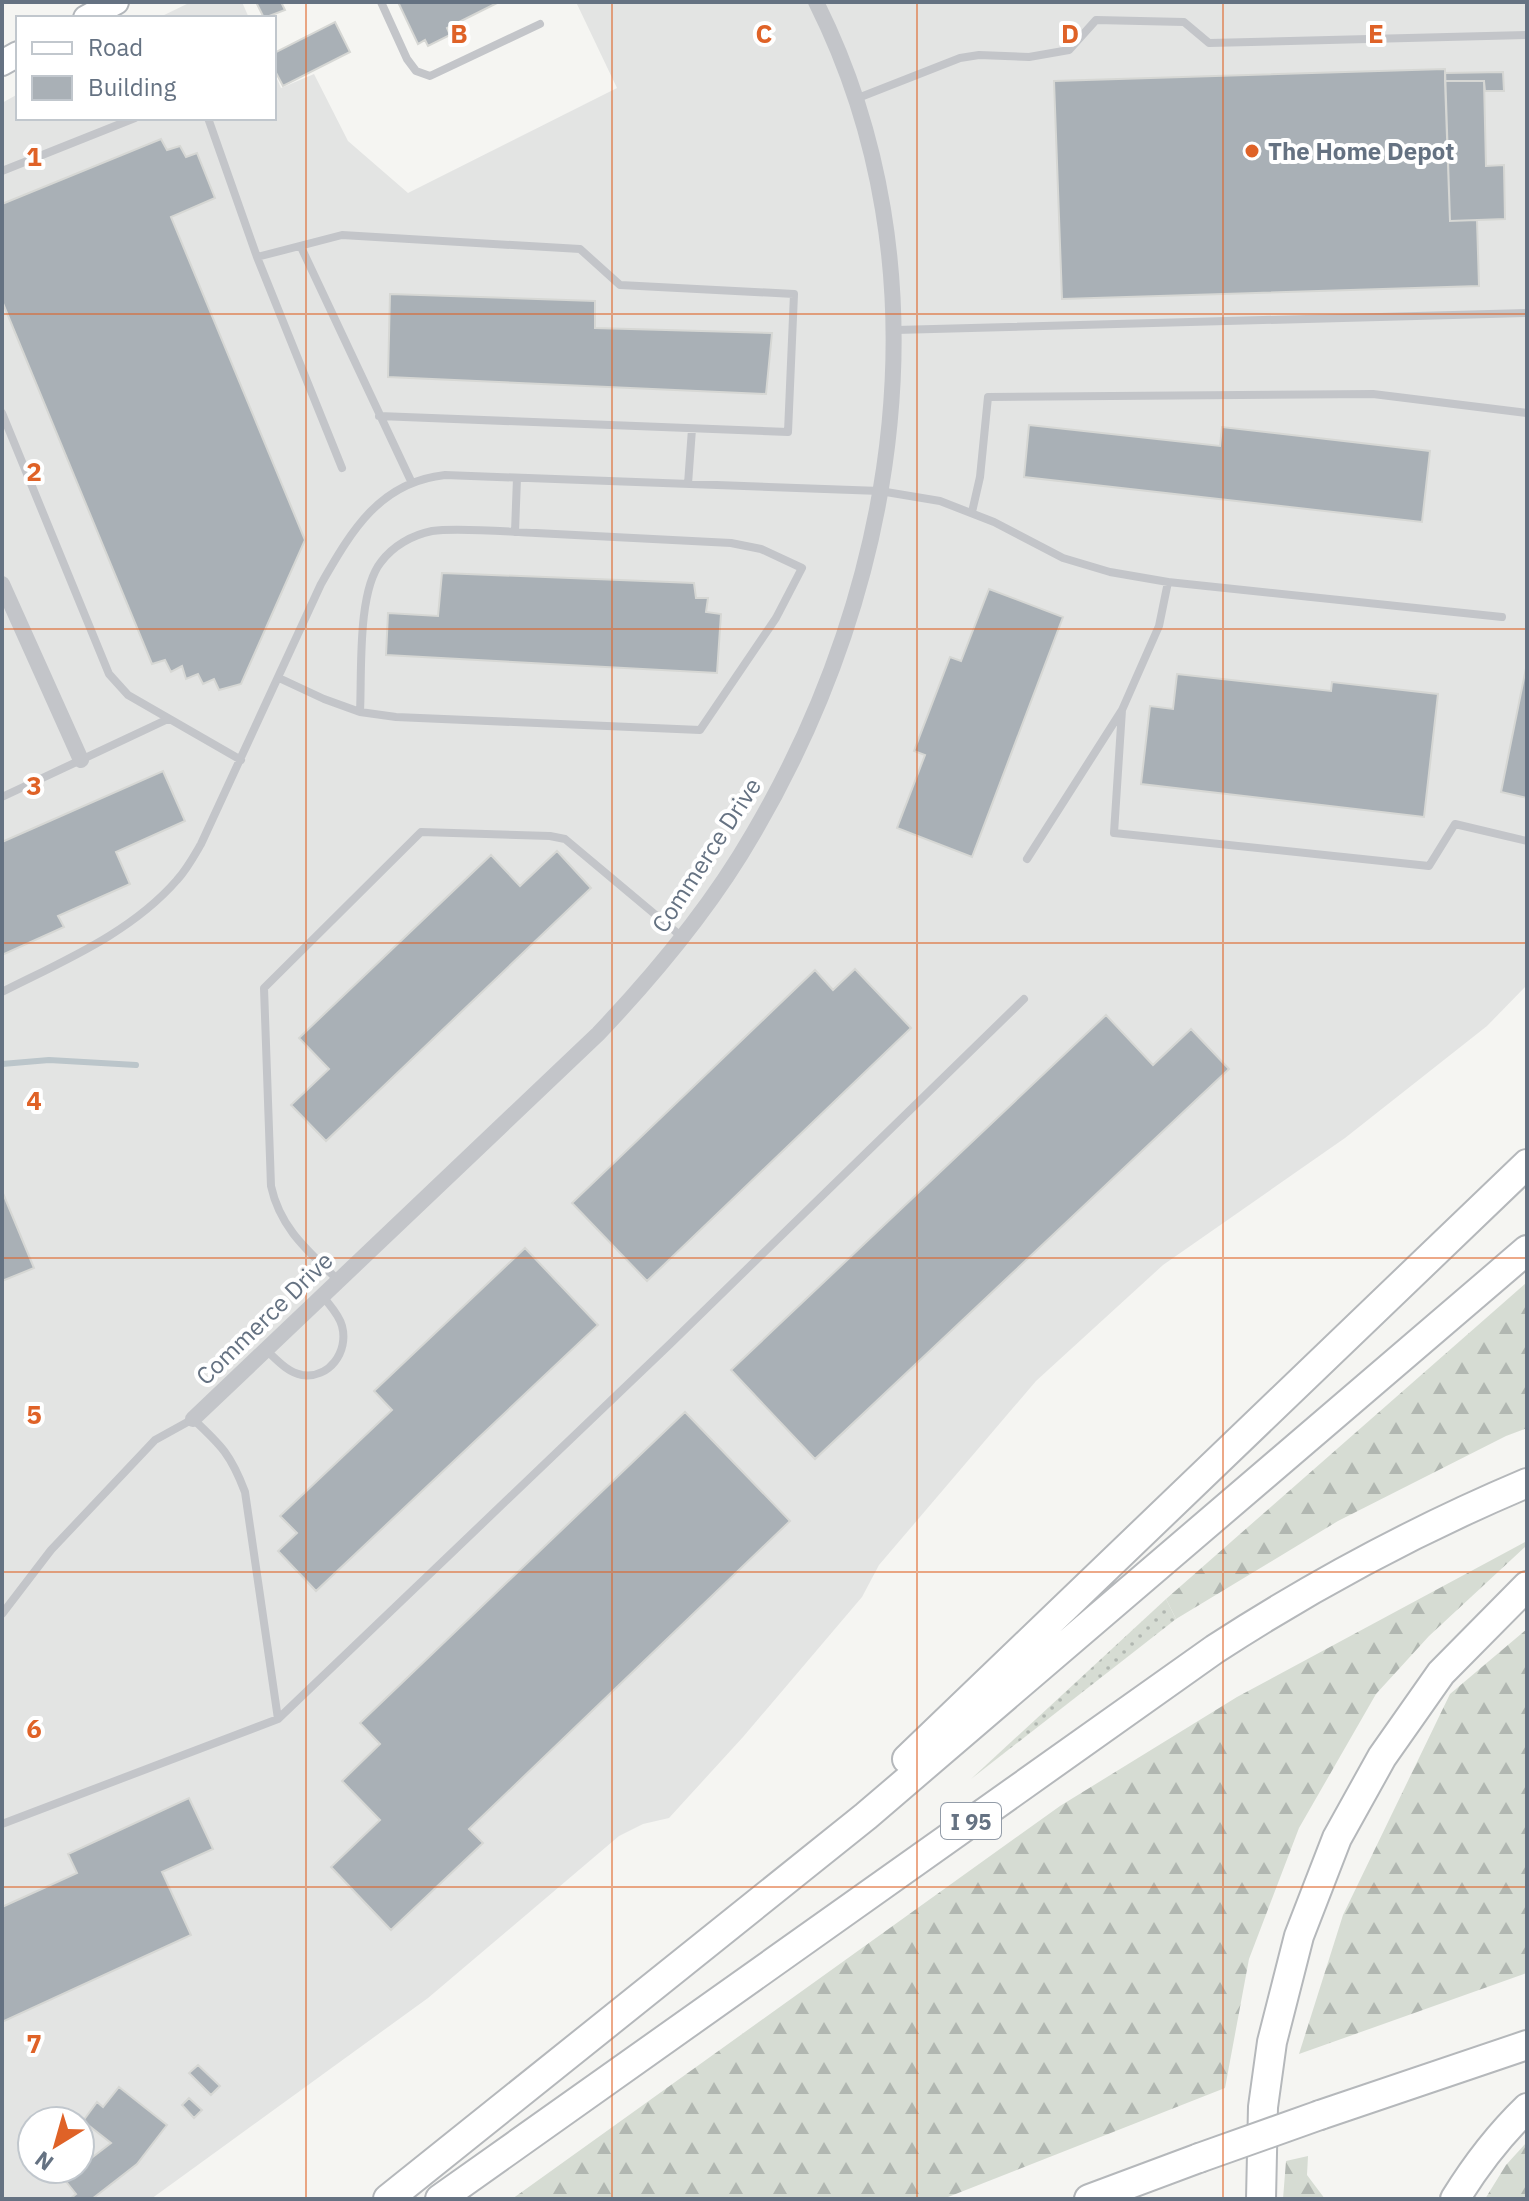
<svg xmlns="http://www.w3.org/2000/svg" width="1529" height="2201" font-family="'IBM Plex Sans',sans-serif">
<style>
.built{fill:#e3e4e3;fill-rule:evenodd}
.grass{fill:url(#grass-dots)}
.forest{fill:url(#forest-firs)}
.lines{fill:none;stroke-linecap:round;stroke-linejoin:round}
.stream{stroke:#bbc5ca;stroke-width:6}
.building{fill:#a9b0b6;stroke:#d6d7d4;stroke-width:2}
.primary-casing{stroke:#b3b7bb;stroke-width:28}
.motorway-casing{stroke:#b5b8bb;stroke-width:32}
.service{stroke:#c3c5c9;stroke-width:8}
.minor{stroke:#c3c5c9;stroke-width:16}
.primary{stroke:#fff;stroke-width:24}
.motorway{stroke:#fff;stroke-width:28}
.motorway-bridge-casing{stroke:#b5b8bb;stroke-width:32;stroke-linecap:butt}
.motorway-bridge{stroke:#fff;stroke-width:28}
.grid{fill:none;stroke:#df6227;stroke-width:2;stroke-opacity:0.55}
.poi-dot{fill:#df6227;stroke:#fff;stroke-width:3}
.labels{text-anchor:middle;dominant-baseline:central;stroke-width:8;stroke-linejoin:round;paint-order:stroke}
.shield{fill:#fff;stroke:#939ca8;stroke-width:2}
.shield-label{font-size:22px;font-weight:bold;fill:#657282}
.poi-label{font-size:24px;font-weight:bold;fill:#657282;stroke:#fff;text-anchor:start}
.street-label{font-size:24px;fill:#657282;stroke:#fff}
.grid-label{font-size:26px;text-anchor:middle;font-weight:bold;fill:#df6227;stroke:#fff;stroke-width:8;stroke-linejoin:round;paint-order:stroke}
</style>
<defs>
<pattern id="grass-dots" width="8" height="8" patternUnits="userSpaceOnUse" patternTransform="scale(2)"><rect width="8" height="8" fill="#d6dcd3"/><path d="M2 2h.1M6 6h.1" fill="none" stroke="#b1b7b1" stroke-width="1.8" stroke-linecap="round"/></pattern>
<pattern id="forest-firs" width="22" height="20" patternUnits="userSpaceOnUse" patternTransform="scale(2)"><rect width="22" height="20" fill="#d6dcd3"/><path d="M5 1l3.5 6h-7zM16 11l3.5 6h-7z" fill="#b1b7b1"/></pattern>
</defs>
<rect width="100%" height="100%" fill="#f5f5f2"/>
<path class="built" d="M191,2H242L249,18H158Z
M576,2H1527V985L1487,1026L1345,1138L1163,1265L1036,1381L879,1565L862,1597L743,1737L669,1818L643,1824L619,1836L428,1998L151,2199H2V103L18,94V118H274V72L281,88L314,74L348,141L408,193L617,88ZM32,2121H80V2169H32Z"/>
<path class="grass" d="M1166,1599L1176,1619L971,1779Z"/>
<path class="forest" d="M1527,1282V1428L1506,1436L1338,1521L1176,1619L1166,1599Z
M1527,1541V1545L1429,1636L1376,1694L1299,1828L1249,1959L1225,2088L943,2199H512L1060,1806L1237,1697Z
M1527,1629V1973L1299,2054L1343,1915L1450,1694Z
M1527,2142V2199H1485L1506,2165Z
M1308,2156L1307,2175L1325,2199H1283L1286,2161Z"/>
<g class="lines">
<path class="stream" d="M2,1064L49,1060L136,1065"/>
</g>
<path class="building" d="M256,2H281L285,10L264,18Z
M398,2H499L447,28L450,35L428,46L425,40L418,44Z
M335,22L350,52L283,86L274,69V53Z
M1445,69L1450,221L1477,220L1479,286L1062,299L1054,81Z
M1503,72L1504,91H1485L1484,81H1445V73Z
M1445,81H1484L1486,166L1504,165L1505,219L1450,221Z
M161,139L167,150L180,146L186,157L197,153L215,198L171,217L305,540L241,684L219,690L214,679L203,684L198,674L186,679L182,666L171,672L165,660L152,664L2,301V204Z
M390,294L595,301V328L772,333L766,394L388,377Z
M1029,425L1220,446L1222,427L1430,451L1422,522L1024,477Z
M442,573L694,583L696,598H708L706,612L721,614L717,673L386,655L388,613L438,616Z
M989,589L1063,617L972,857L897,828L925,755L914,751L950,657L961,661Z
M1527,663V798L1501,792Z
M1177,674L1331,691L1332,682L1438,694L1424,817L1141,784L1150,706L1173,709Z
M163,771L185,821L116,852L130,884L58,916L64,927L2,955V842Z
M557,851L591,888L326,1141L291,1105L329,1069L299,1038L491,855L520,886Z
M855,969L911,1028L647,1281L572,1203L815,970L833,990Z
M1106,1015L1153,1065L1191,1029L1229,1069L815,1459L731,1370Z
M2,1191L34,1268L2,1281Z
M525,1248L598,1325L316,1591L278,1551L297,1533L280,1516L392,1410L374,1391Z
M685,1412L790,1521L469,1829L483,1843L391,1930L331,1867L380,1820L342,1781L380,1744L360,1723Z
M189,1798L213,1849L162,1872L191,1935L2,2022V1907L77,1873L68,1854Z
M198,2065L220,2086L211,2095L189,2073Z
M119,2087L167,2125L137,2164L92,2199H70L76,2194L64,2179L111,2143L83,2121L97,2102L103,2107Z
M189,2098L202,2110L194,2118L182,2105Z"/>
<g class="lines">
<g class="primary-casing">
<path id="primary" d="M86,18L116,2
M2,63L18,54"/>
</g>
<g class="motorway-casing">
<path id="motorway" d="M907,1759L1527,1164
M1320,2115L1527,2045
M388,2199L866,1816L1527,1250
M440,2199L1215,1649C1315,1584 1418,1529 1527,1483
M1089,2199L1199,2158
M1261,2199L1263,2107L1272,2042L1299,1936L1337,1838L1382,1757L1441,1673L1527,1586
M1455,2199C1476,2165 1498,2136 1527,2108"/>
</g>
<path class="service" d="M381,2L407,59L416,71L430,76L540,24
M858,98L960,58L979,55L1029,57L1069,50L1096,20L1184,22L1209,43L1527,35
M208,118L257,257L342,468
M2,171L135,118
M301,247L411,481
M257,257L342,235L580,249L620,285L794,294L788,432L379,416
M896,330L1527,313
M2,413L109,674L128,695L241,760
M688,484L692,429
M972,512L980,477L988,397L1373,394L1527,413
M515,532L517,478
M1168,582L1159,626L1122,710L1114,833L1429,866L1455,824L1527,841
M279,678L324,699L360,712C362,673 357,592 381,562C393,546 412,535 432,531C458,527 508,532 536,533C601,536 666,540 731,543L761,549L802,568L776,618L700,730L396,717L360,712
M2,797L168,719
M1027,859L1122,710
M2,992C63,961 131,933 177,880C187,869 194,856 201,844L321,584C351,532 379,482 445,475L880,491L940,501L994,522L1063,558L1110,572L1168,582L1502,617
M338,1280C308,1251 280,1228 271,1186L264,988L421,832L550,836L565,839L682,937
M266,1350C277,1360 287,1372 302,1375C329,1379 349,1352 342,1326C339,1314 329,1305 322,1295
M2,1614L51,1550L155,1440L193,1419C222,1446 231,1455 245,1492L278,1719
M2,1824L278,1719L669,1345L1024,999"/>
<path class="minor" d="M2,584L81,760
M193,1419L598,1034C656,973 711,907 753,834C900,584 949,268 816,2"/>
<use href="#primary" class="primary"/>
<use href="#motorway" class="motorway"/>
<g class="motorway-bridge-casing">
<path id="motorway-bridge" d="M1199,2158L1320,2115"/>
</g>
<use href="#motorway-bridge" class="motorway-bridge"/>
</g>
<path class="grid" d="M306,2V2199M612,2V2199M917,2V2199M1223,2V2199M2,314H1527M2,629H1527M2,943H1527M2,1258H1527M2,1572H1527M2,1887H1527"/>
<circle class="poi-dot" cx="1252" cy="151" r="8"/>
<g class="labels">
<rect class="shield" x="941" y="1803" width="60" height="36" rx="6"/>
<g class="shield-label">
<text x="971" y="1821">I 95</text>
</g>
<g class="poi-label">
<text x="1268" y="151">The Home Depot</text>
</g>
<g class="street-label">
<text transform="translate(706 855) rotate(-57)">Commerce Drive</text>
<text transform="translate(264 1318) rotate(-44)">Commerce Drive</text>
</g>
</g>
<g class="grid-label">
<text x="459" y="43">B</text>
<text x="764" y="43">C</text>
<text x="1070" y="43">D</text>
<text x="1376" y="43">E</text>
<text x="34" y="166">1</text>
<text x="34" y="481">2</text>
<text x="34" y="795">3</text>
<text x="34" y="1110">4</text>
<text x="34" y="1424">5</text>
<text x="34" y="1738">6</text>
<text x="34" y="2053">7</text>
</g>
<rect width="1529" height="2201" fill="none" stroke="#657282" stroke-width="8"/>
<rect x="16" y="16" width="260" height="104" fill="#ffffff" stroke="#c1c7cd" stroke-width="2"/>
<rect x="32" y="42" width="40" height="12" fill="#ffffff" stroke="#c1c7cd" stroke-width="2"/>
<text x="88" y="56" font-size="24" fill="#657282">Road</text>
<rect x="32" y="76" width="40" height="24" fill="#a9b0b6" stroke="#c1c7cd" stroke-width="2"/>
<text x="88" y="96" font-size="24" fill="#657282">Building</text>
<g transform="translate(56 2145) rotate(217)"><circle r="38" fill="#ffffff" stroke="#c1c7cd" stroke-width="2"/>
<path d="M0-6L14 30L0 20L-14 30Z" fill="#df6227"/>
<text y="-12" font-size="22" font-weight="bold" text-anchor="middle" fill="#657282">N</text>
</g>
</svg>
